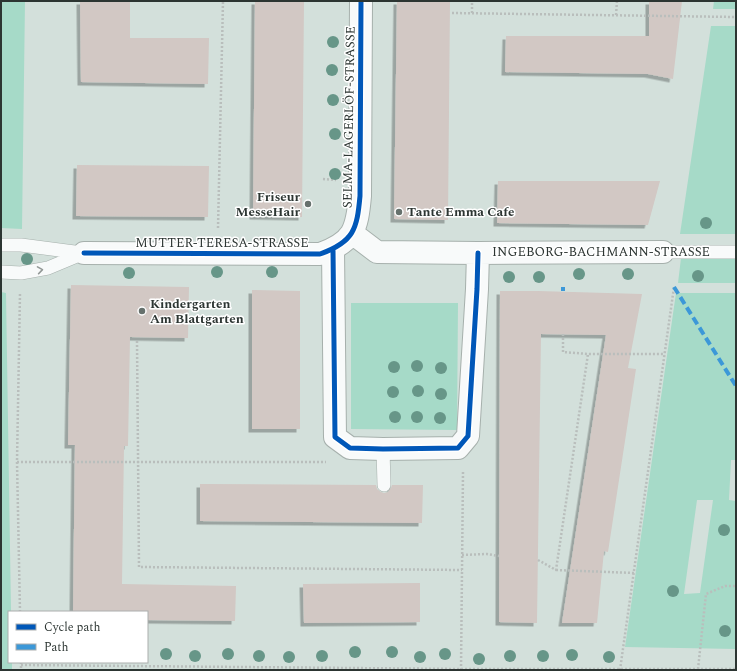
<svg xmlns="http://www.w3.org/2000/svg" width="737" height="671" font-family="Spectral,serif">
<style>
.green{fill:#a6dac8;fill-rule:evenodd}
.building{fill:#d2c8c4;filter:url(#shadow)}
.lines{fill:none;stroke-linecap:round;stroke-linejoin:round}
.lane-casing{stroke:#a6b0ac;stroke-width:14}
.street-casing{stroke:#a6b0ac;stroke-width:24}
.path{stroke:#b9bebc;stroke-width:2.5;stroke-dasharray:2 2;stroke-linecap:butt}
.lane{stroke:#f8fafa;stroke-width:13}
.street{stroke:#f8fafa;stroke-width:22}
.quiet{stroke:#3c98d8;stroke-width:4;stroke-dasharray:8 4;stroke-linecap:butt}
.cycleway-casing{stroke:#fff;stroke-width:8}
.cycleway{stroke:#0057b8;stroke-width:5}
.tree{fill:#679688}
.oneway{stroke:#929896}
.poi-dot{fill:#66716d;stroke:#fff;stroke-width:1.5}
.labels{text-anchor:middle;dominant-baseline:central;stroke-width:3;stroke-linejoin:round;paint-order:stroke}
.street-label{font-size:13px;fill:#2c3532;stroke:#fff}
.poi-label{font-size:13px;font-weight:bold;fill:#2c3532;stroke:#fff;text-anchor:start}
</style>
<defs>
<filter id="shadow"><feDropShadow dx="-3.5" dy="3.5" stdDeviation="0" flood-color="#0004"/></filter>
</defs>
<rect width="100%" height="100%" fill="#d3e0db"/>
<path class="green" d="M1,1H25L22,229L1,228Z
M714,1H736V9H713Z
M711,26H736V234H680Z
M681,258L736,259V283H678Z
M1,292L6,293L11,612H9V662H12V670H1Z
M676,293H736V460H731L729,500L736,501V649L625,647ZM697,500H713L700,593L684,594Z
M351,303H458L457,430L351,429Z"/>
<path class="building" d="M80,1H130V38H209L208,84L81,82Z
M255,1H304L302,217L253,216Z
M397,1H450L448,220L394,219Z
M649,1H682L673,79L648,74L505,72L506,36H649Z
M77,165L209,166L208,217L76,216Z
M498,181H660L648,225L497,223Z
M71,285L189,287L188,338L130,337L128,446H124L122,584L236,586L235,621L147,620V612H73L75,445H68Z
M252,290L300,291V429H252Z
M500,291H538L642,294L628,368L636,369L608,552L604,551L597,623H562L606,335L541,334L537,623L499,622Z
M200,484L376,485L377,489L381,492L384,493L388,492L391,488L392,485H423L422,523L200,521Z
M420,583V622L304,623L303,584Z"/>
<g class="lines">
<g class="lane-casing">
<path id="lane" d="M1,245H21L82,253
M663,252H736
M1,272L21,273L48,268L84,253
M383,449L384,485"/>
</g>
<g class="street-casing">
<path id="street" d="M352,233L377,252L478,253L663,252
M333,249L335,437L350,448L383,449L458,448L468,436L477,289L478,253
M84,253L320,254C354,242 357,229 360,196L361,1"/>
</g>
<path class="path" d="M452,13L736,17
M472,13V1
M616,15L617,1
M323,179L336,180
M218,228L223,1
M563,334V352L588,354H665
M137,341L139,567L462,570
M17,462H326
M462,555L487,554L499,556
M538,560L556,570L588,354
M556,570L634,573
M20,612L17,462L20,293
M21,662V670
M21,665L461,669H736
M698,669L706,594L725,586H736
M461,670L463,472
M620,670L674,287"/>
<use href="#lane" class="lane"/>
<use href="#street" class="street"/>
<path class="quiet" d="M674,287L736,386
M563,291V287"/>
<g class="cycleway-casing">
<path id="cycleway" d="M333,249L335,437L350,448L383,449L458,448L468,436L477,289L478,253
M84,253L320,254C354,242 357,229 360,196L361,1"/>
</g>
<use href="#cycleway" class="cycleway"/>
</g>
<g class="tree">
<circle cx="333" cy="42" r="6"/>
<circle cx="332" cy="70" r="6"/>
<circle cx="333" cy="100" r="6"/>
<circle cx="335" cy="134" r="6"/>
<circle cx="335" cy="174" r="6"/>
<circle cx="706" cy="223" r="6"/>
<circle cx="27" cy="259" r="6"/>
<circle cx="217" cy="272" r="6"/>
<circle cx="272" cy="272" r="6"/>
<circle cx="129" cy="273" r="6"/>
<circle cx="579" cy="274" r="6"/>
<circle cx="628" cy="274" r="6"/>
<circle cx="698" cy="276" r="6"/>
<circle cx="509" cy="277" r="6"/>
<circle cx="539" cy="277" r="6"/>
<circle cx="417" cy="366" r="6"/>
<circle cx="394" cy="367" r="6"/>
<circle cx="441" cy="368" r="6"/>
<circle cx="418" cy="391" r="6"/>
<circle cx="393" cy="392" r="6"/>
<circle cx="441" cy="394" r="6"/>
<circle cx="395" cy="417" r="6"/>
<circle cx="417" cy="417" r="6"/>
<circle cx="440" cy="418" r="6"/>
<circle cx="724" cy="530" r="6"/>
<circle cx="673" cy="591" r="6"/>
<circle cx="725" cy="631" r="6"/>
<circle cx="355" cy="652" r="6"/>
<circle cx="392" cy="652" r="6"/>
<circle cx="166" cy="654" r="6"/>
<circle cx="228" cy="654" r="6"/>
<circle cx="445" cy="654" r="6"/>
<circle cx="572" cy="655" r="6"/>
<circle cx="195" cy="656" r="6"/>
<circle cx="259" cy="656" r="6"/>
<circle cx="322" cy="656" r="6"/>
<circle cx="510" cy="656" r="6"/>
<circle cx="543" cy="656" r="6"/>
<circle cx="289" cy="657" r="6"/>
<circle cx="420" cy="657" r="6"/>
<circle cx="609" cy="657" r="6"/>
<circle cx="479" cy="659" r="6"/>
</g>
<defs><path id="oneway-chevron" d="M-2-3.5L2.5 0L-2 3.5" fill="none" stroke-width="1.6" stroke-linecap="round" stroke-linejoin="round"/></defs>
<use class="oneway" href="#oneway-chevron" transform="translate(40 270) rotate(-9)"/>
<g class="poi-dot">
<circle cx="308" cy="204" r="4"/>
<circle cx="399" cy="212" r="4"/>
<circle cx="142" cy="311" r="4"/>
</g>
<g class="labels">
<g class="street-label">
<text transform="translate(349 117) rotate(-89)">SELMA-LAGERLÖF-STRASSE</text>
<text x="222" y="243">MUTTER-TERESA-STRASSE</text>
<text x="601" y="252">INGEBORG-BACHMANN-STRASSE</text>
</g>
<g class="poi-label">
<text x="300" y="197" text-anchor="end">Friseur<tspan x="300" dy="15">MesseHair</tspan></text>
<text x="407" y="212">Tante Emma Cafe</text>
<text x="150" y="304">Kindergarten<tspan x="150" dy="15">Am Blattgarten</tspan></text>
</g>
</g>
<rect width="737" height="671" fill="none" stroke="#2c3532" stroke-width="4"/>
<rect x="8" y="611" width="140" height="52" fill="#ffffff" stroke="#abaead"/>
<rect x="16" y="624" width="20" height="6" fill="#0057b8" stroke="#abaead"/>
<text x="44" y="631" font-size="12" fill="#2c3532">Cycle path</text>
<rect x="16" y="644" width="20" height="6" fill="#3c98d8" stroke="#abaead"/>
<text x="44" y="651" font-size="12" fill="#2c3532">Path</text>
</svg>
